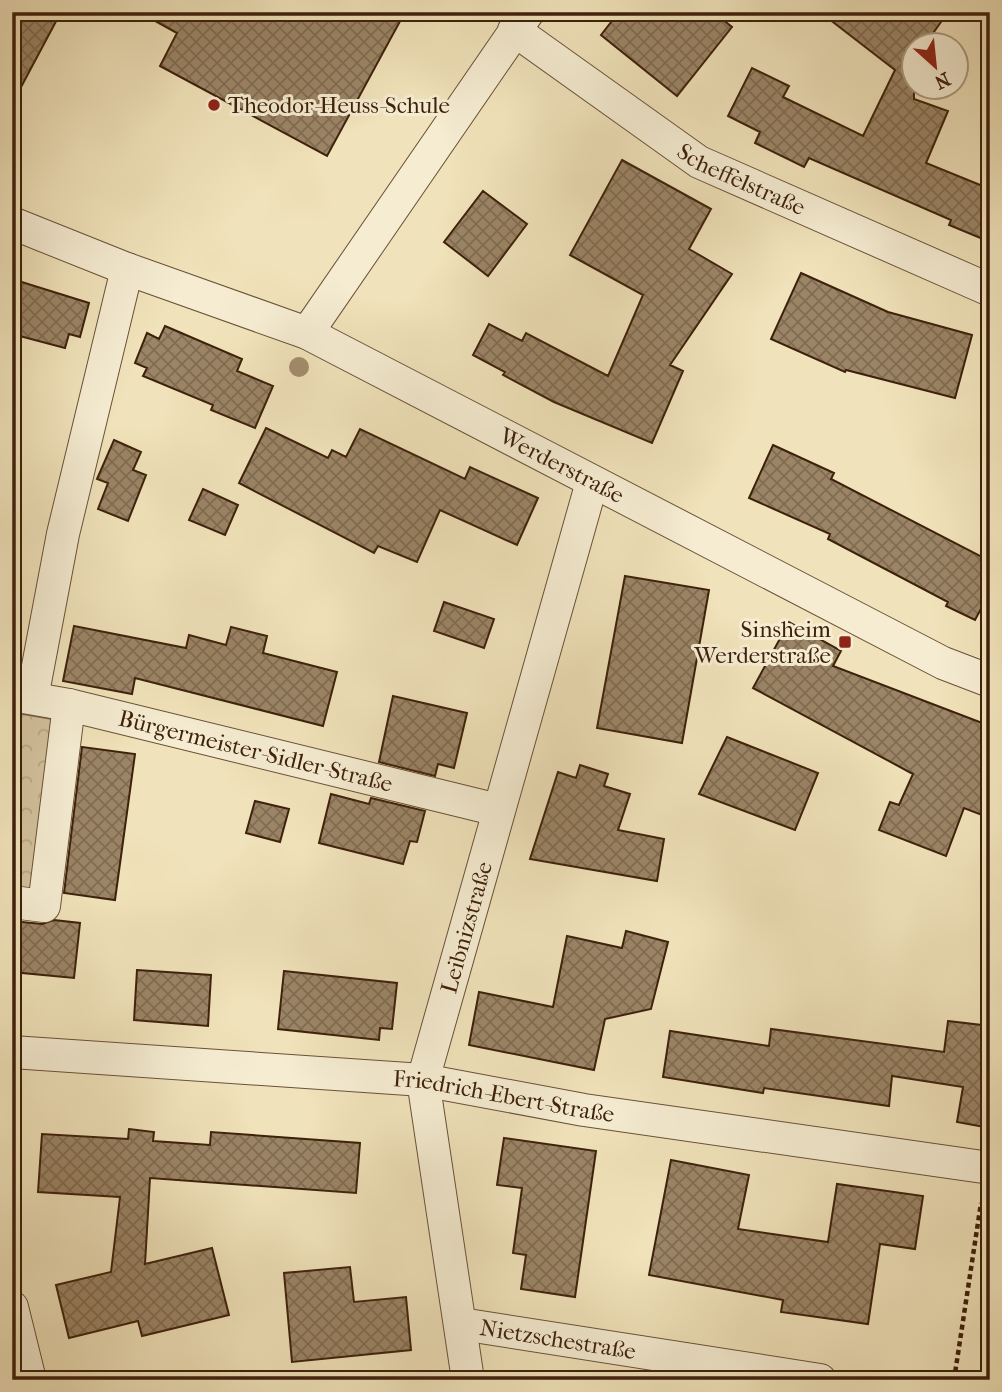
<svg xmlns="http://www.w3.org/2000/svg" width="1002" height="1392" font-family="'IM FELL French Canon',serif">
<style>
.park{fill:url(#park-crowns);stroke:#887154;stroke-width:2}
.building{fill:url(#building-cross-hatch);stroke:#3e210b;stroke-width:2}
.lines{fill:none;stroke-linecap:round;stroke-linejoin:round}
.street-casing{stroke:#6a5137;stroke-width:34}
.path{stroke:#3e210b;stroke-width:4.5;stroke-dasharray:5 3.5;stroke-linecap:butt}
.street{stroke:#f5ecd2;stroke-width:32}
.tree{fill:#a28e6e}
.poi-dot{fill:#8f2418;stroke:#f5ecd2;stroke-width:2.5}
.labels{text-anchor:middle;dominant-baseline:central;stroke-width:6;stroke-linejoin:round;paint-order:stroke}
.poi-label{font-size:23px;fill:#3e210b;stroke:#f5ecd2;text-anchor:start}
.street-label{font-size:23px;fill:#3e210b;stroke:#f5ecd2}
</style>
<defs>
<pattern id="park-crowns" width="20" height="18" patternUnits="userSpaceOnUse" patternTransform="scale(1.75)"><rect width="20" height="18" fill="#d2c19c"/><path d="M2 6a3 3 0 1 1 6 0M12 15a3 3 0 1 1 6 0" fill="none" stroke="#b5a685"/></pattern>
<pattern id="building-cross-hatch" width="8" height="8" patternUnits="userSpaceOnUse" patternTransform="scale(1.75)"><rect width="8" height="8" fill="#9b8566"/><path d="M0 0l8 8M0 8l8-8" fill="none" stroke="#806c52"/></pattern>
</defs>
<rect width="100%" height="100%" fill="#f0e2ba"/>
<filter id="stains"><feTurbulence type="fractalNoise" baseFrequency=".00286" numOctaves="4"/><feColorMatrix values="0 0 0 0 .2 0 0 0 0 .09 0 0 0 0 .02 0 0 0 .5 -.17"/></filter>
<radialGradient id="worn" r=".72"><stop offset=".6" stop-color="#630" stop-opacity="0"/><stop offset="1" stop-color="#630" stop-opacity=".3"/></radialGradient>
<path class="park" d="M12,712L52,719L32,889L12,887Z"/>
<path class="building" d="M12,12H61L12,104Z
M139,12H405L327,156L160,66L177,33Z
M619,12H713L732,27L677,96L601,35Z
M820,12H948L924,46H914V99L948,111L926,163L990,189V242L949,225L951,220L809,158L804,167L755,143L760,132L728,116L752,68L789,86L783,97L863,136L895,70Z
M622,160L711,209L689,249L732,274L670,365L683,371L652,443L554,402L503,375L505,372L473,355L489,324L522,341L526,333L608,376L643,295L570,255Z
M483,191L527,224L488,276L444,242Z
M801,273L888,312L972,335L955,398L846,370L845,372L771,339Z
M12,279L89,303L80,337L69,334L65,348L12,334Z
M165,326L242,359L237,371L273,386L255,428L211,410L213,405L143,376L147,368L135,363L147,333L159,339Z
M266,428L328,458L332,450L346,457L360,429L465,479L470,467L538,498L517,545L440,510L417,562L378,546L374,553L239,483Z
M114,440L141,452L133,470L146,475L128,521L98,509L108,483L97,479Z
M773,445L834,473L831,479L990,561V592L975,620L946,606L948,602L828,539L830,534L749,498Z
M203,489L238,505L225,535L189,520Z
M625,576L709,590L682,743L597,728Z
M444,602L494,619L484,648L434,631Z
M789,622L841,651L833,666L990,726V818L964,808L946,856L879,830L890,802L899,805L913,774L753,688Z
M74,626L186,648L189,635L226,645L231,627L267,636L263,653L337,672L323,726L135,678L132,694L63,681Z
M393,696L467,713L454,768L438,764L435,776L379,762Z
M727,737L818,773L795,830L699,794Z
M82,747L135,754L115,900L64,893Z
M580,765L608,774L604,786L630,794L618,830L664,839L657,881L530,859L558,772L576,778Z
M331,794L369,804L371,798L425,811L417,842L410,841L403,864L319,843Z
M255,801L289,809L280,842L246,833Z
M54,920L80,923L74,978L12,972V921L42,924Z
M626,931L668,942L651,1009L605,1019L594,1070L469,1045L479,992L553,1007L567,936L622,948Z
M137,970L211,975L208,1026L134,1020Z
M284,971L397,983L392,1029L380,1028L379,1040L278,1029Z
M948,1021L990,1026V1128L957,1122L963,1087L892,1076L889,1106L764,1088L763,1093L663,1077L670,1031L769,1046L771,1029L944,1052Z
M129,1129L154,1132L153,1141L210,1145L211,1132L360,1143L356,1193L150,1178L145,1264L212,1248L229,1315L142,1336L138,1321L69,1338L56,1285L111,1272L120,1197L38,1192L42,1134L128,1139Z
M504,1138L596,1151L575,1297L521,1289L526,1255L513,1253L522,1188L497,1185Z
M671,1160L749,1175L738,1229L828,1242L837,1184L923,1196L915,1249L880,1244L868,1324L781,1312L783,1300L649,1275Z
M350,1267L354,1302L406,1297L411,1350L292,1362L284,1273Z"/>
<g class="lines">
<g class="street-casing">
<g id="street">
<path id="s1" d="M514,30L699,162L990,290"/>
<path id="s2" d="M12,223L127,269L307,333L943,663L990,681"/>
<path d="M307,333L528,12"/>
<path id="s3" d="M12,695L69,705L498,810"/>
<path d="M32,698L63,534L127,269"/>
<path d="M12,902L44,906L69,705"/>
<path id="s4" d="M12,1052L423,1080L584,1110L990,1168"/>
<path d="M12,1307L30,1380"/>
<path id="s5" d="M461,1324L820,1380"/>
<path id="s6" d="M468,1380L423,1080L592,482"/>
</g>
</g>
<path class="path" d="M954,1380L981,1203"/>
<use href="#street" class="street"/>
</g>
<circle class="tree" cx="299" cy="367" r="10"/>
<g class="poi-dot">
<circle cx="214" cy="105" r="7"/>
<rect x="838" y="635" width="14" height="14" rx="3.5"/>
</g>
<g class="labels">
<g class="poi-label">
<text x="228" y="105">Theodor-Heuss-Schule</text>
<text x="831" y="629" text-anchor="end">Sinsheim<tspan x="831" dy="26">Werderstraße</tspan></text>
</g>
<g class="street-label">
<text stroke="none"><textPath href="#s1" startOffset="273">Scheffelstraße</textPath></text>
<text stroke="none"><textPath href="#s2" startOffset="602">Werderstraße</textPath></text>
<text stroke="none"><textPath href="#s3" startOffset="250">Bürgermeister-Sidler-Straße</textPath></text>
<text stroke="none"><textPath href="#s6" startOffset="462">Leibnizstraße</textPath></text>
<text stroke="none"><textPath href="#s4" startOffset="494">Friedrich-Ebert-Straße</textPath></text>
<text stroke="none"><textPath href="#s5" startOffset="98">Nietzschestraße</textPath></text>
</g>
</g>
<rect width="1002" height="1392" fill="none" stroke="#f0e2ba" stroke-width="42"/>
<rect x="14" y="14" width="974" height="1364" fill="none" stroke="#3e210b" stroke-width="3.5"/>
<rect x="21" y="21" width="960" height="1350" fill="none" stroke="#3e210b" stroke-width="2"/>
<g transform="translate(935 66) rotate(153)"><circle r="33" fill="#f5ecd2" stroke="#ac9b82" stroke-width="2"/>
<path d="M0-5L12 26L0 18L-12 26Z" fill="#8f2418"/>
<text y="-10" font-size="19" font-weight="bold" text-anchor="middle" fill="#3e210b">N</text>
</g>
<rect width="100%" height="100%" filter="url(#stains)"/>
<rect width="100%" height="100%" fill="url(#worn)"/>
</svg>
